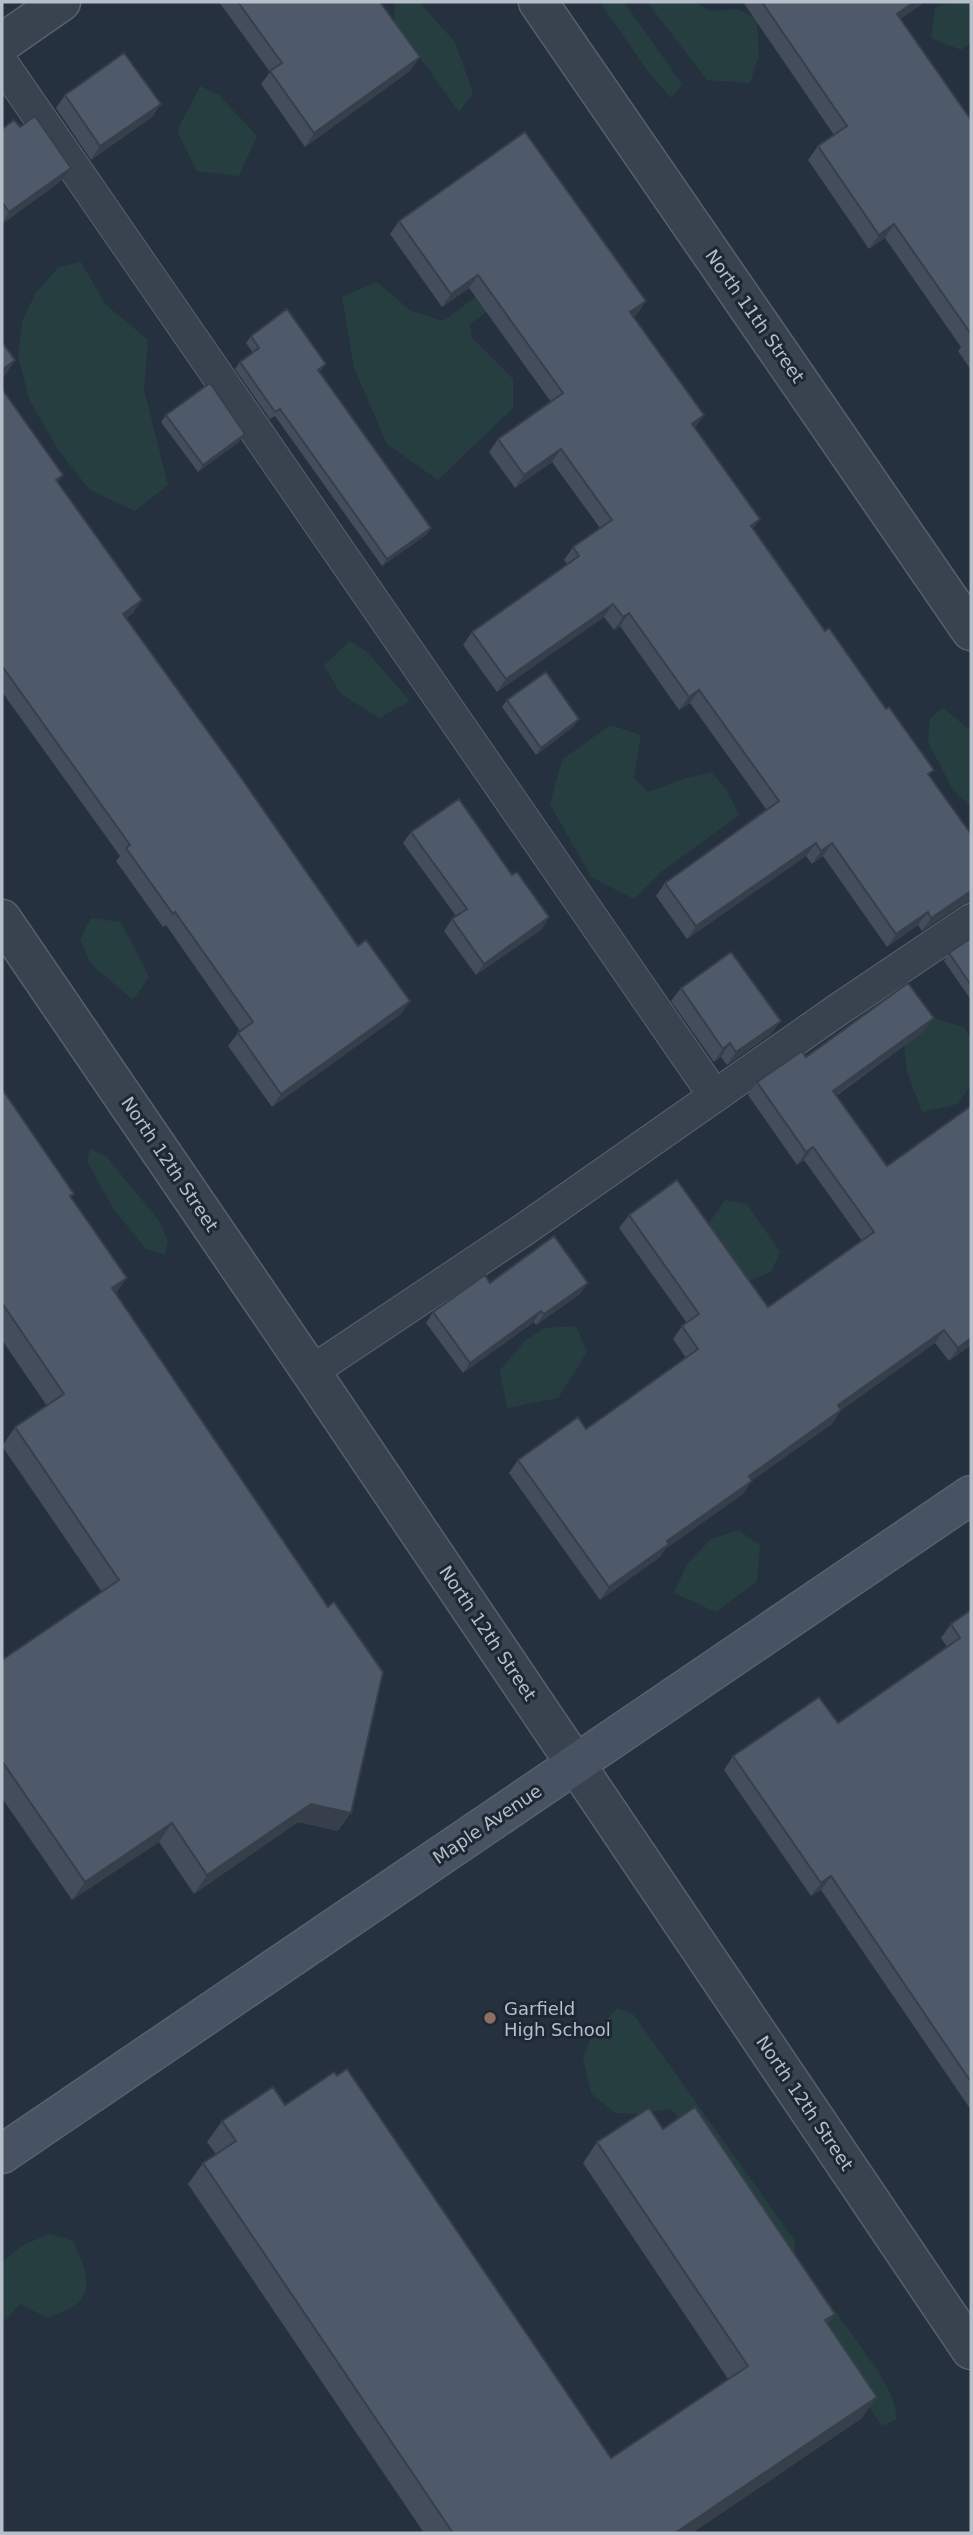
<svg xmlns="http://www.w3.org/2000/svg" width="973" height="2535" font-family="'DejaVu Sans',sans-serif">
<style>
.green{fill:#273e40}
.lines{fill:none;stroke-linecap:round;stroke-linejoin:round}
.lane-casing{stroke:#57616c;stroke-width:34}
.street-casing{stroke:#57616c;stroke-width:41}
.secondary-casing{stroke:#57616c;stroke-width:41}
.lane{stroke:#39434f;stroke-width:32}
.street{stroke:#39434f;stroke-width:38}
.secondary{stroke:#475262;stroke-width:38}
.wall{fill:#434d5b}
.shaded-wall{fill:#373f4a}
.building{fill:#4e5a6a;stroke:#373f4a;stroke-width:2}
.education-dot{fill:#8d6e63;stroke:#1e2834;stroke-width:2.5}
.labels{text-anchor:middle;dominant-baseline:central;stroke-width:6;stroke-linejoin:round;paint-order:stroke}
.street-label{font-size:18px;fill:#b5bec9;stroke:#1e2834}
.poi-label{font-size:18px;fill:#b5bec9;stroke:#1e2834;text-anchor:start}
</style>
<rect width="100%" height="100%" fill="#25313f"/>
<path class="green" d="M395,2H419L455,42L473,93L459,112L394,21Z
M600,2H624L682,84L671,98L649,73Z
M647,2H695L710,11L738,9L757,19L759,55L750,83L707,80Z
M949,2H971V42L961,50L931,38L935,8Z
M200,86L219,95L257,136L239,176L197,171L177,131Z
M81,262L105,304L148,340L144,389L168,485L135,511L90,490L59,451L30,401L18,357L22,322L36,292L59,267Z
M377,282L411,311L443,321L480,294L508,296L470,324L472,338L513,379V408L438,480L387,444L354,368L342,297Z
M350,641L368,653L410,701L379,718L341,694L324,665Z
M943,708L971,731V807L953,790L928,742L930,718Z
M610,725L641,735L634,778L648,792L686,778L712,773L726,789L739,815L661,872L634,899L591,877L550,804L562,760Z
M91,918L121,922L149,977L133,1000L91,964L80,939Z
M930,1017L964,1027L971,1039V1085L958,1104L922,1112L907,1071L903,1036Z
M90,1149L106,1156L159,1221L168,1241L165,1255L146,1249L115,1211L87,1162Z
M725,1200L747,1204L780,1252L771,1272L749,1281L720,1259L709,1223Z
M576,1326L587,1352L558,1398L507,1408L500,1370L526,1340L544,1328Z
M739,1530L760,1546L757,1581L716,1612L674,1593L687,1564L711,1539Z
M618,2008L633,2014L795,2241L794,2256L697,2137L671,2109L639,2114L615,2113L591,2093L583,2057L593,2033Z
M50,2234L73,2241C82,2261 98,2291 73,2306C66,2311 56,2314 48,2318L20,2304L2,2324V2262L23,2245Z
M820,2292C836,2311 849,2330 863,2350C879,2373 894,2391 897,2419L882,2426L861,2395L821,2321Z"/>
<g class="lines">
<g class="lane-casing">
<path id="lane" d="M2,63L714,1095
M311,1372L522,1231L839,1009L971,920"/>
</g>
<g class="street-casing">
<path id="street" d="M538,2L971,631
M2,43L61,2
M2,919L311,1372L971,2350"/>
</g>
<g class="secondary-casing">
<path id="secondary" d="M2,2154L971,1495"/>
</g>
<use href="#lane" class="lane"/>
<use href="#street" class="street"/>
<use href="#secondary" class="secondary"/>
</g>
<path class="wall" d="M219,2H380L411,70L305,147L261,84L270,72Z
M743,2H925L900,19L971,120V370L958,351L961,347L885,238L869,249L808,160L818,146L834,135Z
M65,95L161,104L152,117L91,160L56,108Z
M2,129L61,181L2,224Z
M399,221L646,301L637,314L633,317L695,428L760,519L753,529L971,834V902L961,905L922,931L918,925L887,947L823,856L812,864L806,856L687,939L656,896L665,883L766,809L690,703L679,710L620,626L614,630L604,617L497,692L463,645L472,632L567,564L564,560L573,547L600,528L552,462L515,488L489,452L498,439L551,402L469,288L442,307L390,234Z
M251,336L326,364L319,372L431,528L426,535L382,566L275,416L270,419L235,369L240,362L253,353L246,343Z
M2,389L63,475L57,482L133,613L126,618L401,1014L272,1107L228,1046L238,1033L240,1031L166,925L163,927L116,861L120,856L2,692Z
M166,415L240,441L198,472L161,422Z
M507,700L574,726L536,755L502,707Z
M411,832L542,929L476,975L444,931L452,919L456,916L403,843Z
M971,938V1000L944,961L949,953Z
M681,988L771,1034L727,1065L721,1057L714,1062L671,1001Z
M924,1031L836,1096L971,1345L949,1361L935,1343L841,1410L832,1424L752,1480L743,1494L665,1549L660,1557L600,1600L509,1473L518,1460L586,1429L686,1358L673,1339L682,1326L687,1323L619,1228L629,1215L768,1307L862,1241L804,1160L797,1165L748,1095L757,1082L806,1057Z
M2,1089L74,1194L71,1198L115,1294L338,1831L298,1822L194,1894L159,1842L72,1900L2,1798V1660L102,1592L2,1446L15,1427L47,1406L2,1340Z
M490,1283L580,1294L536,1325L534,1322L463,1373L426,1323L433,1312Z
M971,1610V2110L821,1890L811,1896L724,1770L733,1756L838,1723L947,1647L941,1638L951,1624Z
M285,2105L611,2458L728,2379L583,2163L597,2142L663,2129L828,2324L862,2418L692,2533H424L188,2184L203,2163L216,2154L207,2142L222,2121Z"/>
<path class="shaded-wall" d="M914,2H925L887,28L897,14Z
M420,57L411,70L305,147L314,133Z
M161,104L152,117L91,160L100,146Z
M71,168L61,181L2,224L9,212Z
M894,224L885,238L869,249L879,235Z
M478,275L469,288L442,307L451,294Z
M646,301L637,314L621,325L630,312Z
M15,360L6,374L2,377V370Z
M704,415L695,428L692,424Z
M245,434L240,441L198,472L203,465Z
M561,449L552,462L515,488L524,475Z
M760,519L751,532V526Z
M431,528L426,535L382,566L387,559Z
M142,600L133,613L114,627L123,614Z
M613,604L604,617L497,692L506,679Z
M629,613L620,626L614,630L623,617Z
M699,690L690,703L679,710L689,697Z
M579,719L574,726L536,755L541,748Z
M816,843L806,856L687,939L696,926Z
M832,843L823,856L812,864L821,851Z
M971,891V902L961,905L922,931L931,918Z
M928,912L918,925L887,947L896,934Z
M549,917L542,929L476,975L484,964Z
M410,1001L401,1014L272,1107L281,1094Z
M934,1018L924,1031L823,1104L833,1091Z
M781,1021L771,1034L727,1065L736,1052Z
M730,1043L721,1057L714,1062L723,1049Z
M813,1147L804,1160L797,1165L806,1152Z
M127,1278L114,1296L112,1288Z
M588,1283L580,1294L536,1325L544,1314Z
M541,1311L534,1322L463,1373L470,1363Z
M944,1330L935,1343L829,1419L838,1405Z
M971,1338V1345L949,1361L958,1348Z
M841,1410L832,1424L740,1489L749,1476Z
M752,1481L743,1494L665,1549L660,1557L600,1600L609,1587L667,1541Z
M311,1804L351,1813L338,1831L298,1822L194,1894L207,1875Z
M172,1823L159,1842L72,1900L85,1882Z
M831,1876L821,1890L811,1896L821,1883Z
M835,2314L820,2335L825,2320Z
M877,2397L862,2418L692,2533H675Z"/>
<path class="building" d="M238,2H380L420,57L314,133L270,71L282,63Z
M762,2H914L897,14L971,120V334L894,224L879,235L818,146L847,126Z
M124,53L161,104L100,146L65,95Z
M35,116L71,168L9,212L2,202V129L14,120L20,127Z
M525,132L646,301L630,312L704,415L692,424L760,519L751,526L825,631L829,628L886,709L889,707L934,770L928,774L971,834V891L931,918L928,912L896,934L832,843L821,851L816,843L696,926L665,883L779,801L699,690L689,697L629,613L623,617L613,604L506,679L472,632L579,556L573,547L612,520L561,449L524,475L498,439L563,393L478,275L451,294L399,221Z
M287,309L326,364L318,370L431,528L387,559L280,409L275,412L240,362L259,348L251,336Z
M2,342L15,360L2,370Z
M210,383L245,434L203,465L166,415Z
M2,389L63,475L56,480L142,600L123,614L235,769L358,946L366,940L410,1001L281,1094L238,1033L253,1022L175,912L173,914L126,848L130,845L2,666Z
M546,672L579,719L541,748L507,700Z
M459,799L512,875L517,872L549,917L484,964L452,919L467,909L411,832Z
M971,938V985L949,953Z
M731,952L781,1021L736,1052L730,1043L723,1049L681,988Z
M908,983L934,1018L833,1091L887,1166L971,1106V1338L958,1348L944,1330L838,1405L841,1410L749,1476L752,1481L667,1541L669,1544L609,1587L518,1460L578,1417L586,1429L698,1349L682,1326L699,1314L629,1215L677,1180L768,1307L874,1232L813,1147L806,1152L757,1082L802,1051L806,1057Z
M2,1089L74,1194L70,1196L127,1278L112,1288L328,1607L334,1602L383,1672L351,1813L311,1804L207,1875L172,1823L85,1882L2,1761V1660L119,1580L15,1427L64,1394L2,1303Z
M554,1236L588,1283L544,1314L541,1311L470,1363L433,1312L485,1275L490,1283Z
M971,1610V2082L831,1876L821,1883L733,1756L819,1697L838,1723L960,1638L951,1624Z
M347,2069L611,2458L748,2366L597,2142L649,2108L663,2129L695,2107L835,2314L825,2320L877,2397L675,2533H453L203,2163L236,2141L222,2121L273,2087L285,2105L334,2072L337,2076Z"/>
<circle class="education-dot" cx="490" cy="2018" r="7"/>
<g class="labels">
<g class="street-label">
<text transform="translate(755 316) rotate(55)">North 11th Street</text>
<text transform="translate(170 1164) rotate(56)">North 12th Street</text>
<text transform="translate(488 1633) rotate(56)">North 12th Street</text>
<text transform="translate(487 1824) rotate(-34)">Maple Avenue</text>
<text transform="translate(805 2103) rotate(56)">North 12th Street</text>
</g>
<g class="poi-label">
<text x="504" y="2008">Garfield<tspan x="504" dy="21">High School</tspan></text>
</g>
</g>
<rect width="973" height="2535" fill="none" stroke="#b5bec9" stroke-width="7"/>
</svg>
